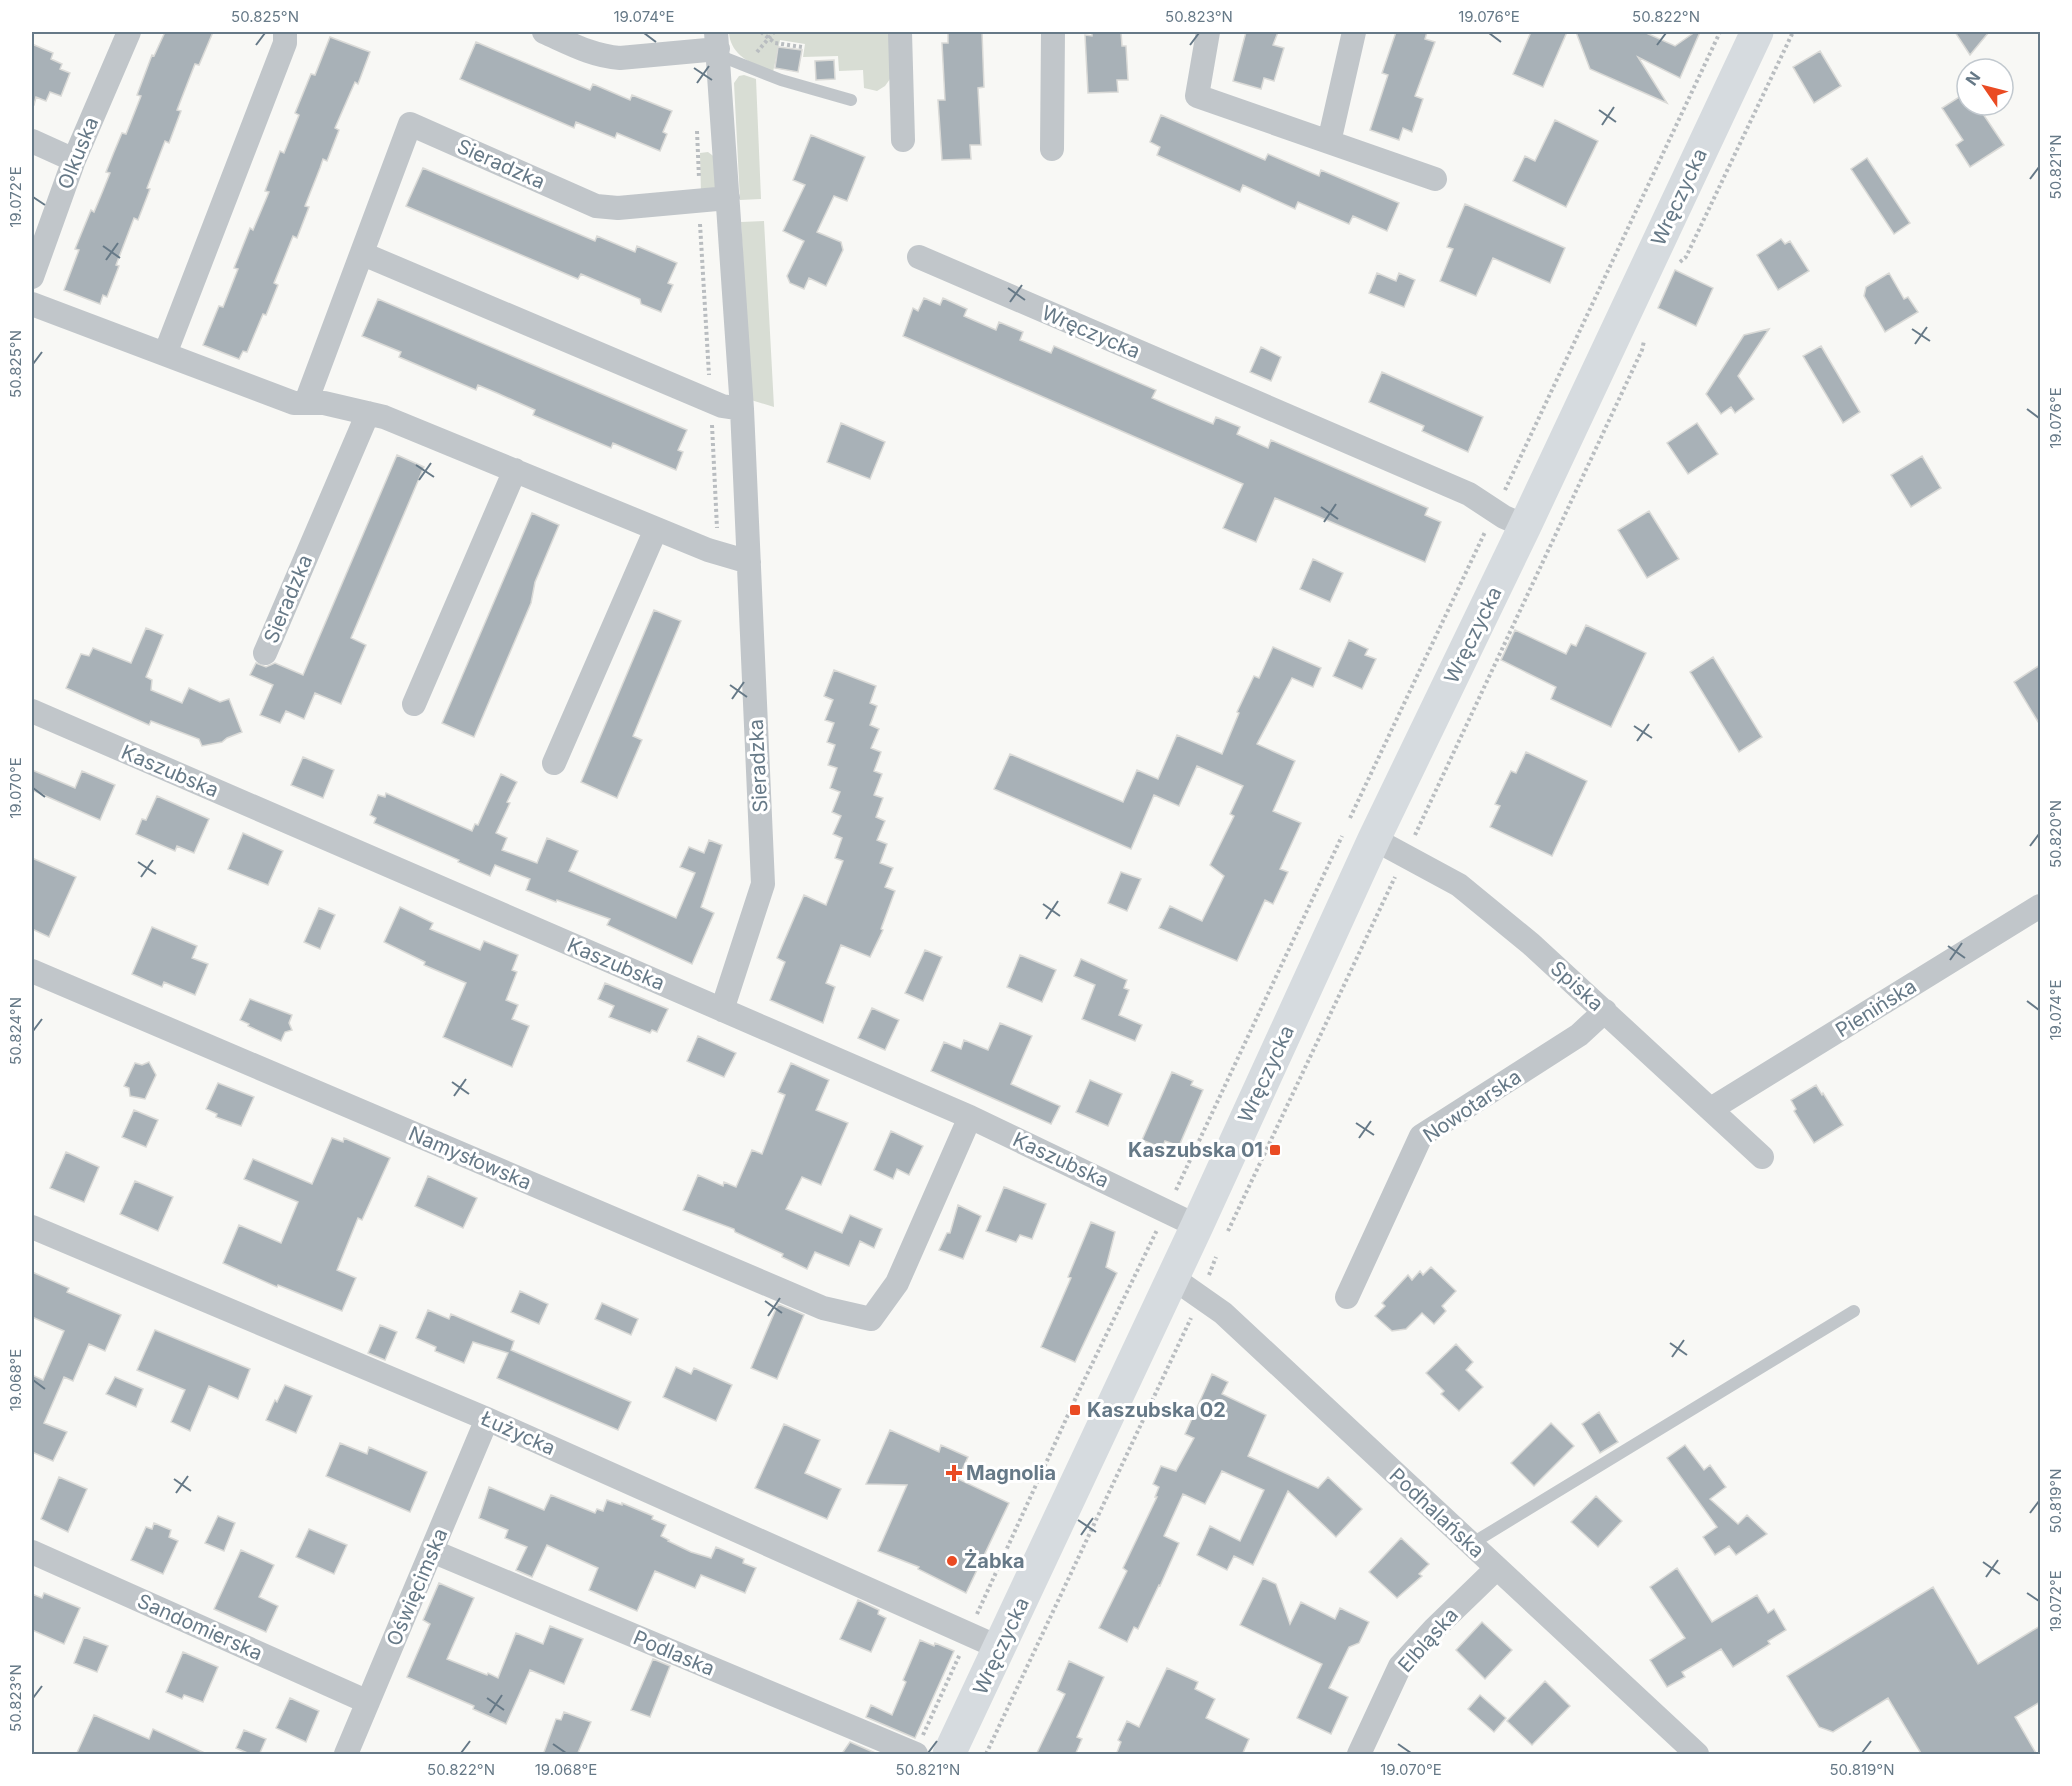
<svg xmlns="http://www.w3.org/2000/svg" width="2072" height="1786" font-family="Inter,sans-serif">
<style>
.green{fill:#d8ddd4}
.building{fill:#a8b1b7;stroke:#dadad7;stroke-width:1.5}
.lines{fill:none;stroke-linecap:round;stroke-linejoin:round}
.path{stroke:#b9bdc0;stroke-width:4;stroke-dasharray:3 3;stroke-linecap:butt}
.lane{stroke:#c1c6ca;stroke-width:12}
.street{stroke:#c1c6ca;stroke-width:24}
.secondary{stroke:#d6dbdf;stroke-width:33}
.ticks{fill:none;stroke:#667987;stroke-width:2}
.poi-dot{fill:#ea4b23;stroke:#fff;stroke-width:2}
.labels{text-anchor:middle;dominant-baseline:central;stroke-width:6;stroke-linejoin:round;paint-order:stroke}
.street-label{font-size:20px;fill:#667987;stroke:#fff}
.poi-label{font-size:20px;font-weight:bold;fill:#667987;stroke:#fff;text-anchor:start}
.neatline{fill:none;stroke:#667987;stroke-width:2}
.ticks-label{font-size:15px;text-anchor:middle;fill:#667987}
</style>
<rect width="100%" height="100%" fill="#f8f8f5"/>
<path class="green" d="M729,32H893L890,79L885,86L877,91L864,88L863,70L839,71L838,56L803,57L805,44L780,40L773,72C754,65 730,56 729,32Z
M744,75L756,79L761,199L740,200L734,83L739,76Z
M708,152L716,158V188L701,194L700,153Z
M764,221L774,407L751,400L741,222Z"/>
<path class="building" d="M165,32H213L199,65L195,64L177,110L181,111L169,143L165,141L147,188L150,189L138,220L134,218L116,265L119,266L107,297L103,295L100,304L64,290L79,250L75,249L91,210L94,212L102,193L110,173L106,172L114,152L122,133L126,134L141,96L137,95L152,55L154,56Z
M948,32H982L984,87L978,88L981,145H970L971,159L942,160L938,100H945L942,43H948Z
M1092,32H1121L1122,46H1126L1128,80H1117L1118,92L1088,93L1085,35L1092,36Z
M1246,32H1278L1273,45L1284,48L1274,81L1264,78L1261,89L1233,81Z
M1396,32H1427L1425,39L1435,42L1415,96L1423,99L1412,132L1403,128L1399,140L1370,130L1388,75L1382,73Z
M1531,32H1567L1543,87L1513,74Z
M1576,32H1644L1675,46L1695,32H1700L1680,78L1638,57L1667,103L1590,69Z
M1955,32H1989L1970,55Z
M330,37L370,52L358,84L355,82L335,128L339,130L327,161L323,159L320,168L305,206L309,207L297,238L293,236L274,283L278,285L266,315L263,314L247,352L243,351L239,359L203,345L219,306L223,307L238,269L234,268L250,228L253,230L269,192L265,191L280,151L284,153L299,115L295,113L311,74L315,75Z
M476,42L590,90L593,84L630,100L632,95L672,111L663,132L667,134L660,151L617,133L615,138L576,122L574,128L460,79Z
M32,44L53,53L51,59L62,64L60,69L70,73L61,96L50,92L46,101L36,97L34,105L32,104Z
M778,47L802,50L798,72L775,68Z
M1820,51L1841,86L1814,103L1793,67Z
M834,60L835,79L816,80L815,61Z
M1967,92V105H1977L2004,145L1970,167L1956,145L1963,140L1942,108Z
M1161,115L1265,160L1268,154L1319,176L1321,170L1399,203L1387,231L1353,216L1349,224L1298,202L1295,209L1243,185L1240,192L1157,155L1160,147L1150,142Z
M1555,120L1598,141L1566,207L1513,181L1525,156L1535,161Z
M811,135L865,157L847,201L834,196L817,232L841,242L843,250L826,286L809,278L804,289L790,283L787,276L804,241L783,231L805,185L793,180Z
M1867,158L1910,223L1894,234L1851,169Z
M423,168L595,241L597,236L635,252L637,246L677,263L668,283L673,285L661,312L641,304L640,299L581,274L578,279L406,206Z
M1465,204L1565,248L1550,283L1493,258L1476,296L1440,281L1453,249L1447,247Z
M1781,239L1785,244L1790,241L1809,271L1778,290L1757,255Z
M1675,270L1713,288L1696,326L1658,308Z
M1377,273L1396,281L1399,273L1415,280L1404,307L1369,293Z
M1889,273L1904,299L1908,297L1918,312L1885,332L1864,296L1866,287Z
M924,298L940,305L943,298L967,309L964,316L996,330L999,322L1023,332L1020,340L1051,353L1054,346L1156,390L1152,398L1168,405L1213,424L1216,417L1240,427L1237,434L1268,448L1271,440L1428,508L1425,515L1441,522L1425,562L1275,498L1256,542L1223,528L1243,484L903,336L913,308L918,311Z
M378,299L687,430L678,450L683,452L676,470L613,443L611,448L533,415L535,410L497,393L478,385L476,390L399,357L401,352L362,336Z
M1769,329L1738,376L1754,399L1735,413L1731,407L1721,414L1706,394L1744,335Z
M1821,346L1860,412L1843,423L1803,356Z
M1261,347L1281,357L1271,381L1250,372Z
M1382,372L1483,417L1468,452L1422,431L1424,426L1369,402Z
M841,423L885,442L870,479L827,462Z
M1697,423L1718,454L1688,474L1667,443Z
M397,455L424,467L351,638L366,645L341,704L315,693L304,719L286,711L280,723L260,715L273,685L250,675L256,663L266,667L275,663L303,675Z
M1922,456L1941,488L1911,507L1891,475Z
M1649,511L1679,559L1647,578L1618,530Z
M532,513L559,525L535,582L531,603L474,737L442,723Z
M1313,559L1343,573L1330,602L1300,589Z
M654,610L681,621L633,736L642,740L617,798L581,782Z
M1586,625L1646,653L1611,727L1551,699L1556,687L1501,660L1515,630L1566,654L1571,644L1576,646Z
M146,628L163,635L146,677L152,680L151,690L182,703L189,688L220,702L229,699L242,732L227,738L222,742L202,746L199,739L151,721L149,725L66,688L81,654L89,656L93,648L131,663Z
M1349,640L1368,649L1365,655L1376,659L1362,689L1333,676Z
M1273,647L1321,668L1313,687L1292,678L1257,744L1295,761L1273,811L1301,823L1280,869L1288,872L1273,904L1265,900L1237,961L1159,928L1170,906L1202,921L1224,876L1210,865L1234,816L1230,814L1243,786L1197,766L1179,806L1154,795L1131,849L994,789L1010,754L1123,802L1137,770L1158,779L1177,735L1222,754L1239,713L1237,712L1254,676L1259,678Z
M1713,657L1762,737L1739,752L1690,672Z
M2040,665V725L2014,682Z
M834,670L876,686L870,703L877,706L870,725L879,729L871,748L881,752L874,771L882,774L874,795L883,798L876,817L885,821L877,840L887,844L880,863L893,868L885,887L895,891L881,929L883,930L870,957L841,945L826,983L835,987L823,1023L770,1000L785,962L777,958L804,895L826,905L843,861L835,858L842,838L833,834L841,816L832,812L840,792L830,788L837,768L828,765L835,745L827,742L834,723L825,720L833,700L824,696Z
M1526,752L1587,781L1552,856L1490,827L1500,806L1495,804L1511,771L1516,773Z
M303,757L334,770L323,798L291,785Z
M32,770L75,788L82,771L115,785L100,820L32,790Z
M501,774L517,782L507,802L510,803L496,833L507,838L502,850L537,863L547,838L578,851L569,871L676,918L695,873L680,867L689,847L704,853L709,840L722,845L701,907L714,913L692,964L607,925L610,919L557,900L556,902L526,890L530,879L495,865L490,876L458,862L459,860L374,823L376,818L370,815L378,795L385,797L386,793L472,831L475,824L478,825Z
M157,796L209,819L194,853L177,846L175,851L136,834L142,819L146,820Z
M243,833L283,851L268,885L228,869Z
M32,858L76,877L49,937L32,929Z
M1121,872L1141,879L1127,911L1108,903Z
M400,907L433,923L430,929L480,950L484,941L518,955L512,970L517,972L506,1000L518,1005L512,1019L529,1026L512,1067L443,1037L466,983L424,965L425,962L384,942Z
M319,908L335,915L320,949L304,942Z
M152,927L197,946L192,958L208,964L195,995L164,982L162,987L132,974Z
M925,950L942,957L923,1001L905,993Z
M1020,955L1056,970L1042,1002L1007,987Z
M1081,959L1127,980L1124,988L1129,990L1119,1015L1142,1025L1135,1041L1082,1019L1095,985L1074,976Z
M605,983L668,1009L657,1032L652,1030L650,1033L609,1017L614,1006L598,999Z
M250,999L292,1015L289,1023L292,1030L285,1032L281,1041L248,1026L249,1024L240,1020Z
M872,1008L899,1020L885,1050L858,1038Z
M1000,1023L1032,1036L1011,1084L1060,1106L1051,1124L931,1071L944,1042L961,1049L964,1040L988,1050Z
M698,1036L736,1053L724,1077L687,1061Z
M149,1062L156,1075L145,1099L130,1096L129,1088L124,1086L135,1063L142,1065Z
M791,1063L829,1080L816,1110L848,1123L821,1185L802,1177L786,1209L842,1233L850,1215L882,1229L874,1248L860,1241L849,1266L815,1252L807,1269L782,1257L783,1254L735,1232L734,1229L683,1210L698,1175L723,1186L724,1182L736,1187L752,1150L762,1154L785,1095L778,1092Z
M1172,1072L1193,1081L1191,1085L1203,1090L1179,1146L1165,1141L1162,1148L1142,1140Z
M1090,1080L1122,1094L1108,1126L1076,1112Z
M218,1083L254,1097L241,1126L216,1117L217,1114L206,1109Z
M1816,1085L1822,1095L1823,1093L1843,1125L1814,1143L1794,1111L1796,1109L1791,1100Z
M134,1110L158,1120L146,1147L122,1137Z
M891,1131L923,1146L909,1175L897,1169L893,1179L874,1170Z
M332,1138L343,1142L344,1138L390,1158L362,1220L358,1218L337,1270L356,1278L342,1311L278,1285L277,1287L223,1263L239,1225L281,1243L298,1202L244,1179L253,1159L312,1184Z
M66,1152L99,1167L84,1202L50,1188Z
M428,1176L477,1198L463,1228L415,1206Z
M135,1181L173,1197L158,1231L120,1214Z
M1004,1187L1046,1204L1032,1239L1020,1235L1016,1242L986,1231Z
M958,1205L981,1216L963,1259L939,1250L947,1233H950Z
M1091,1222L1115,1232L1106,1267L1117,1273L1075,1362L1041,1347L1071,1278L1068,1277Z
M1431,1267L1456,1291L1442,1306L1446,1311L1434,1324L1422,1313L1406,1329L1392,1331L1375,1316L1385,1306L1382,1303L1408,1275L1412,1280L1420,1271L1423,1275Z
M32,1272L69,1288L67,1292L121,1315L105,1351L89,1344L73,1381L64,1377L44,1423L67,1432L53,1461L32,1452V1375L43,1380L64,1331L32,1317Z
M520,1291L548,1304L539,1324L511,1312Z
M602,1303L638,1319L631,1335L595,1319Z
M778,1304L804,1315L777,1379L751,1368Z
M428,1310L449,1319L451,1314L514,1341L511,1350L631,1402L618,1430L497,1378L508,1353L473,1342L464,1363L435,1351L436,1347L416,1338Z
M380,1325L397,1332L385,1360L368,1353Z
M155,1330L250,1369L238,1399L209,1386L190,1431L171,1422L185,1390L137,1370Z
M1456,1344L1473,1362L1466,1370L1483,1387L1459,1411L1441,1394L1444,1391L1426,1373Z
M676,1367L691,1374L694,1368L732,1385L716,1421L663,1397Z
M1212,1374L1228,1382L1222,1394L1266,1415L1248,1456L1318,1488L1328,1477L1362,1509L1336,1537L1288,1491L1253,1565L1234,1556L1227,1570L1197,1555L1210,1526L1240,1541L1264,1490L1222,1471L1205,1504L1183,1494L1164,1536L1179,1543L1160,1586L1159,1585L1138,1629L1134,1627L1127,1642L1099,1628L1127,1571L1123,1568L1157,1497H1155L1159,1487L1153,1484L1161,1466L1176,1471L1194,1438L1185,1434Z
M115,1377L143,1389L136,1407L106,1394Z
M285,1385L312,1396L296,1433L266,1420L275,1400L277,1402Z
M1599,1412L1618,1442L1600,1453L1582,1424Z
M1551,1423L1574,1446L1534,1486L1511,1463Z
M784,1424L820,1440L805,1473L841,1489L827,1519L755,1488Z
M890,1430L939,1452L941,1445L968,1457L958,1479L1009,1503L966,1593L918,1569L919,1567L878,1551L907,1485L866,1484Z
M340,1443L367,1454L369,1447L427,1472L410,1512L326,1476Z
M1685,1445L1704,1470L1710,1465L1726,1487L1710,1499L1738,1524L1747,1515L1767,1534L1736,1555L1729,1546L1715,1555L1703,1537L1717,1527L1667,1458Z
M59,1477L87,1489L68,1532L41,1519Z
M489,1487L544,1510L551,1495L595,1513L597,1509L603,1511L607,1500L622,1505V1503L653,1516L652,1519L666,1525L661,1536L669,1540L668,1541L691,1552L711,1558L716,1547L744,1559L743,1563L756,1568L745,1593L701,1575L695,1588L655,1571L637,1611L589,1590L598,1568L547,1545L532,1577L516,1570L527,1547L505,1538L508,1530L479,1518Z
M1596,1496L1622,1521L1598,1547L1571,1522Z
M218,1516L235,1523L224,1551L205,1543Z
M154,1523L171,1530L169,1537L178,1541L163,1574L131,1560L146,1527L152,1529Z
M309,1529L347,1545L334,1574L296,1557Z
M1401,1538L1429,1564L1419,1574L1422,1576L1397,1598L1369,1572Z
M241,1550L274,1565L259,1597L278,1606L266,1632L214,1609Z
M1677,1568L1712,1622L1757,1595L1768,1613L1774,1609L1786,1630L1768,1641L1770,1644L1733,1667L1721,1649L1682,1672L1685,1677L1667,1687L1650,1660L1685,1638L1650,1587Z
M1263,1578L1276,1584L1290,1624L1301,1602L1335,1619L1340,1608L1369,1622L1359,1643L1349,1647L1329,1688L1348,1697L1331,1734L1297,1718L1322,1664L1240,1625Z
M439,1583L474,1598L447,1659L487,1675L488,1673L498,1678L516,1633L543,1644L550,1626L583,1639L564,1684L530,1670L506,1724L473,1709L474,1706L407,1677L430,1624L423,1620Z
M1933,1587L1978,1664L2040,1626V1702L2015,1717L2037,1755H1922L1888,1698L1833,1732L1819,1727L1787,1676Z
M44,1593L80,1608L64,1644L32,1630V1594L42,1598Z
M858,1600L879,1610L878,1614L886,1618L871,1652L840,1639Z
M1482,1622L1512,1650L1485,1679L1456,1650Z
M84,1637L108,1646L97,1672L74,1663Z
M920,1640L934,1646L935,1643L954,1651L915,1738L866,1717L871,1705L892,1715L906,1682L903,1680Z
M183,1652L218,1667L203,1702L184,1695L182,1699L166,1692Z
M653,1659L670,1666L650,1717L631,1710Z
M1069,1661L1104,1677L1077,1737L1082,1739L1075,1755H1036L1065,1694L1057,1690Z
M1167,1668L1198,1682L1195,1689L1215,1699L1206,1718L1249,1739L1242,1755H1116L1121,1742L1118,1740L1127,1721L1139,1727Z
M1545,1681L1570,1706L1532,1745L1507,1721Z
M1480,1695L1506,1718L1494,1732L1468,1709Z
M290,1698L319,1711L306,1742L276,1728Z
M564,1712L591,1722L577,1755H543L556,1719L561,1720Z
M94,1715L149,1739L153,1729L209,1755H76Z
M244,1730L266,1739L259,1755H252L236,1748Z
M850,1742L880,1755H841Z"/>
<g class="lines">
<path class="path" d="M761,32L775,43L802,47
M757,52L774,32
M697,131L699,178
M700,224L709,375
M1680,262L1686,257L1793,32
M712,425L717,528
M1505,490L1720,32
M1350,818L1485,532
M1415,835L1642,350L1644,341
M1176,1190L1342,836
M1228,1231L1395,877
M1209,1275L1216,1257
M977,1614L1078,1393L1157,1230
M923,1735L960,1654
M986,1754L1191,1318"/>
<path class="lane" d="M718,55L781,80L851,100
M1471,1544L1854,1311"/>
<path class="street" d="M544,32C569,43 592,56 620,58L718,49
M716,32L742,409L763,884L722,1010
M900,32L903,140
M1208,32L1197,96L1435,179
M32,141L74,160
M1329,142L1354,32
M1052,149L1053,32
M363,254L722,406L742,409
M919,257L1469,494L1504,517L1525,526
M32,277L74,160L129,32
M32,304L294,403H324L384,417L708,550L749,562
M165,354L285,43V32
M306,402L410,124L596,206L618,208L728,198
M265,653L368,413
M414,704L515,470
M32,711L970,1117L1197,1226
M554,763L656,529
M1374,839L1459,885L1531,944L1762,1157
M32,971L823,1308L871,1319L897,1283L970,1117
M1711,1109L2040,906
M32,1227L487,1419L1000,1648
M1173,1278L1223,1313L1697,1754
M1347,1297L1421,1136L1579,1035L1605,1011
M432,1551L916,1754
M32,1552L368,1702
M346,1754L487,1419
M1359,1754L1400,1666L1434,1629L1497,1568"/>
<path class="secondary" d="M949,1754L1197,1226L1374,839L1525,526L1757,32"/>
</g>
<path class="ticks" d="M644,33L656,42M1489,33L1501,42M256,45L265,33M1190,45L1199,33M1657,45L1666,33M694,68L712,80M697,83L709,66M1599,110L1616,122M1602,125L1614,107M2030,179L2039,167M33,197L45,205M103,246L120,258M106,260L118,243M1008,288L1025,300M1010,302L1022,285M1912,329L1930,341M1915,344L1927,327M33,364L42,352M2027,409L2039,418M416,465L434,477M419,480L431,463M1321,507L1338,519M1324,522L1336,504M730,685L747,697M732,699L744,682M1634,726L1652,738M1637,741L1649,724M33,788L45,797M2030,846L2039,834M138,862L156,874M141,877L153,860M1043,904L1060,916M1046,919L1058,901M1948,946L1965,958M1950,960L1962,943M2027,1001L2039,1010M33,1031L42,1019M452,1082L469,1094M454,1096L466,1079M1356,1123L1374,1135M1359,1138L1371,1121M765,1301L782,1313M768,1316L780,1298M1670,1343L1687,1355M1672,1357L1684,1340M33,1380L45,1389M174,1479L191,1491M176,1493L188,1476M2030,1513L2039,1501M1078,1520L1096,1532M1081,1535L1093,1518M1983,1562L2000,1574M1986,1577L1998,1560M2027,1593L2039,1601M33,1698L42,1686M487,1698L504,1710M490,1713L502,1695M553,1744L566,1753M1398,1744L1411,1753M461,1753L470,1741M928,1753L937,1741M1862,1753L1871,1741"/>
<g class="poi-dot">
<rect x="1269" y="1144" width="12" height="12" rx="3"/>
<rect x="1069" y="1404" width="12" height="12" rx="3"/>
<path d="M951 1464h6v6h6v6h-6v6h-6v-6h-6v-6h6z"/>
<circle cx="952" cy="1561" r="6"/>
</g>
<g class="labels">
<g class="street-label">
<text transform="translate(78 153) rotate(-68)">Olkuska</text>
<text transform="translate(501 164) rotate(24)">Sieradzka</text>
<text transform="translate(1679 197) rotate(-65)">Wręczycka</text>
<text transform="translate(1091 332) rotate(23)">Wręczycka</text>
<text transform="translate(288 599) rotate(-67)">Sieradzka</text>
<text transform="translate(1473 635) rotate(-64)">Wręczycka</text>
<text transform="translate(758 766) rotate(-93)">Sieradzka</text>
<text transform="translate(170 771) rotate(23)">Kaszubska</text>
<text transform="translate(616 964) rotate(23)">Kaszubska</text>
<text transform="translate(1577 986) rotate(42)">Spiska</text>
<text transform="translate(1876 1008) rotate(-32)">Pienińska</text>
<text transform="translate(1266 1074) rotate(-65)">Wręczycka</text>
<text transform="translate(1472 1106) rotate(-34)">Nowotarska</text>
<text transform="translate(470 1158) rotate(23)">Namysłowska</text>
<text transform="translate(1061 1160) rotate(25)">Kaszubska</text>
<text transform="translate(518 1433) rotate(24)">Łużycka</text>
<text transform="translate(1437 1513) rotate(43)">Podhalańska</text>
<text transform="translate(417 1587) rotate(-67)">Oświęcimska</text>
<text transform="translate(200 1627) rotate(24)">Sandomierska</text>
<text transform="translate(1428 1640) rotate(-48)">Elbląska</text>
<text transform="translate(1001 1646) rotate(-65)">Wręczycka</text>
<text transform="translate(674 1653) rotate(23)">Podlaska</text>
</g>
<g class="poi-label">
<text x="1263" y="1150" text-anchor="end">Kaszubska 01</text>
<text x="1087" y="1410">Kaszubska 02</text>
<text x="966" y="1473">Magnolia</text>
<text x="964" y="1561">Żabka</text>
</g>
</g>
<rect width="2072" height="1786" fill="none" stroke="#ffffff" stroke-width="66"/>
<g transform="translate(1985 87) rotate(305)"><circle r="28" fill="#ffffff" stroke="#c2c9cf" stroke-width="1.5"/>
<path d="M0-4.5L10 22L0 15L-10 22Z" fill="#ea4b23"/>
<text y="-9" font-size="16" font-weight="bold" text-anchor="middle" fill="#667987">N</text>
</g>
<rect x="33" y="33" width="2006" height="1720" class="neatline"/>
<g class="ticks-label">
<text x="265" y="22">50.825°N</text>
<text x="644" y="22">19.074°E</text>
<text x="1199" y="22">50.823°N</text>
<text x="1489" y="22">19.076°E</text>
<text x="1666" y="22">50.822°N</text>
<text transform="translate(2056 167) rotate(-90)" y="5">50.821°N</text>
<text transform="translate(16 197) rotate(-90)" y="5">19.072°E</text>
<text transform="translate(16 364) rotate(-90)" y="5">50.825°N</text>
<text transform="translate(2056 418) rotate(-90)" y="5">19.076°E</text>
<text transform="translate(16 788) rotate(-90)" y="5">19.070°E</text>
<text transform="translate(2056 834) rotate(-90)" y="5">50.820°N</text>
<text transform="translate(2056 1010) rotate(-90)" y="5">19.074°E</text>
<text transform="translate(16 1031) rotate(-90)" y="5">50.824°N</text>
<text transform="translate(16 1380) rotate(-90)" y="5">19.068°E</text>
<text transform="translate(2056 1501) rotate(-90)" y="5">50.819°N</text>
<text transform="translate(2056 1601) rotate(-90)" y="5">19.072°E</text>
<text transform="translate(16 1698) rotate(-90)" y="5">50.823°N</text>
<text x="461" y="1775">50.822°N</text>
<text x="566" y="1775">19.068°E</text>
<text x="928" y="1775">50.821°N</text>
<text x="1411" y="1775">19.070°E</text>
<text x="1862" y="1775">50.819°N</text>
</g>
</svg>
